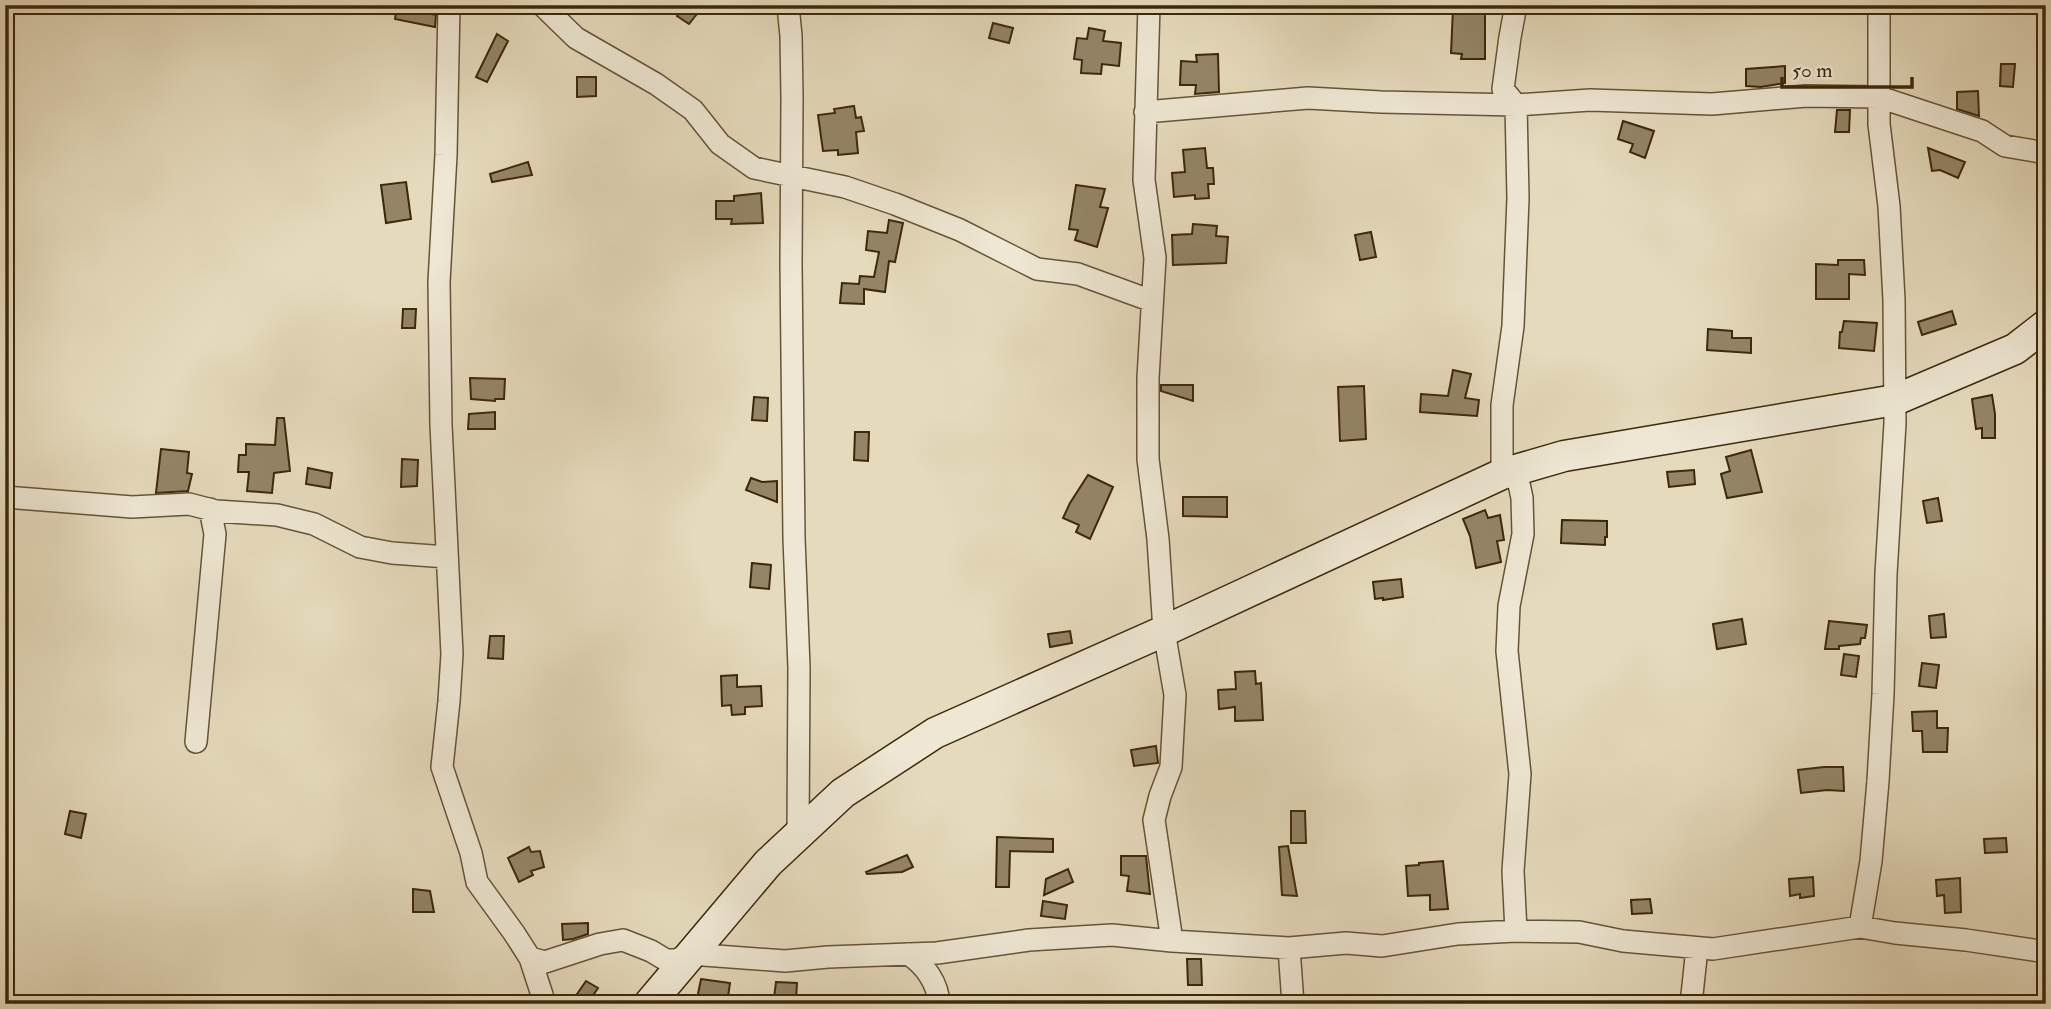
<svg xmlns="http://www.w3.org/2000/svg" width="2051" height="1009" font-family="'IM FELL Double Pica',serif">
<style>
.building{fill:#948567;stroke:#3c280b;stroke-width:2}
.lines{fill:none;stroke-linecap:round;stroke-linejoin:round}
.street-casing{stroke:#665437;stroke-width:24}
.secondary-casing{stroke:#3c280b;stroke-width:33}
.street{stroke:#eee7d3;stroke-width:21}
.secondary{stroke:#eee7d3;stroke-width:30}
</style>
<rect width="100%" height="100%" fill="#e5dabc"/>
<filter id="stains"><feTurbulence type="fractalNoise" baseFrequency=".00286" numOctaves="4"/><feColorMatrix values="0 0 0 0 .2 0 0 0 0 .09 0 0 0 0 .02 0 0 0 .5 -.17"/></filter>
<radialGradient id="worn" r=".72"><stop offset=".6" stop-color="#630" stop-opacity="0"/><stop offset="1" stop-color="#630" stop-opacity=".3"/></radialGradient>
<path class="building" d="M685,5H704L689,24L677,16Z
M1470,5H1485V59H1461L1462,54L1451,53L1453,8L1470,7Z
M397,6L436,15L435,27L395,19Z
M993,23L1013,28L1009,43L989,38Z
M1089,28L1105,31L1103,41L1121,43L1119,66L1102,64L1101,74L1081,73L1082,60L1074,59L1077,38L1087,39Z
M497,34L508,41L487,82L476,77Z
M1218,54L1219,92L1195,94L1196,85H1180L1181,61L1197,62L1196,55Z
M2001,64H2015L2013,87L2000,86Z
M1785,66V83L1761,87L1746,86V69Z
M577,77H596V96L577,97Z
M1978,91L1979,116L1957,109V92Z
M854,106L856,118L861,117L864,131L856,132L858,153L838,155V150L823,151L818,115L835,113L834,109Z
M1837,110H1850L1849,132H1835Z
M1623,121L1654,131L1645,158L1630,152L1633,144L1618,139Z
M1205,148L1207,168H1213L1214,184H1208L1209,198L1195,199V195L1174,197L1172,173L1185,172L1183,150Z
M1928,148L1965,162L1958,178L1940,170L1932,171Z
M528,162L532,175L492,182L490,174Z
M406,182L411,219L386,223L381,185Z
M1076,185L1105,189L1100,207L1108,208L1097,247L1075,240L1078,230L1069,229Z
M761,193L763,223L731,224L732,219H716V201H734V196Z
M889,220L903,223L895,262L889,261L885,292L864,289V304L840,303L842,283L859,284L860,276L874,277L879,252L866,250L868,231L887,233Z
M1193,224L1217,226L1216,236L1228,237L1226,263L1173,265L1172,235L1192,234Z
M1371,232L1376,257L1360,260L1355,235Z
M1838,260H1864L1865,275L1849,274V299H1816V264L1838,265Z
M403,309H416L415,328H402Z
M1952,311L1956,324L1922,335L1918,322Z
M1844,321L1877,323L1874,351L1839,348L1840,332H1842Z
M1708,329L1732,331V338H1751V353L1707,350Z
M1453,370L1471,374L1465,398L1479,400L1477,416L1420,412L1421,394L1448,396Z
M470,378L505,379L504,399H495V401L471,399Z
M1161,385H1193V401L1161,391Z
M1364,386L1366,439L1340,441L1338,387Z
M1992,395L1995,414V438H1982V428L1976,429L1972,399Z
M754,397L768,398L767,421L752,420Z
M495,412V429H468L469,414Z
M277,418H284L290,471L274,473L272,493L247,491L249,472H238L239,455H246V444L275,445Z
M855,432H869L868,461L854,460Z
M161,449L189,452L187,473L192,474L188,491L156,493Z
M1751,450L1762,492L1727,498L1721,474L1730,471L1726,457Z
M402,459L418,460L417,486L401,487Z
M308,468L332,473L330,488L306,484Z
M1694,470L1695,484L1669,487L1667,472Z
M1088,475L1113,487L1090,539L1076,532L1079,525L1063,518L1070,503Z
M751,478L762,482L777,481V502L746,490Z
M1183,497H1227V517L1183,516Z
M1938,498L1942,521L1927,523L1923,501Z
M1485,510L1488,518L1500,515L1504,540L1497,541L1501,562L1476,568L1470,536L1463,519Z
M1562,520L1607,521V537H1605V545L1561,543Z
M752,563L771,565L769,589L750,587Z
M1401,579L1403,597L1383,600V598L1375,599L1373,582Z
M1944,614L1946,637L1931,638L1929,616Z
M1742,619L1746,644L1717,649L1713,624Z
M1829,621L1867,625L1865,638H1861L1860,644L1839,646V649H1825Z
M1070,631L1072,643L1050,647L1048,634Z
M490,636H504L503,659L488,658Z
M1844,654L1859,656L1856,677L1841,675Z
M1922,663L1939,665L1936,688L1919,686Z
M1255,671L1256,684L1261,683L1263,720L1235,721V707L1219,709L1218,690L1236,689L1235,672Z
M737,675V687L761,686L762,706L745,707V714L732,715L731,705L722,706L721,676Z
M1937,711V728H1948L1947,752H1923L1922,731H1913L1912,712Z
M1156,746L1158,763L1134,766L1131,750Z
M1824,767H1843L1844,791L1827,790L1801,793L1798,770Z
M70,811L86,814L81,838L65,834Z
M1291,811H1305L1306,843H1291Z
M997,837L1053,839V852L1010,851L1009,887H996Z
M2006,838L2007,852L1985,853L1984,839Z
M1288,846L1297,896L1282,895L1279,847Z
M529,847L531,852L540,851L544,867L531,871L533,875L519,882L508,858Z
M907,855L913,867L902,872L867,874L866,872Z
M1121,856H1146L1150,894L1127,891L1129,876L1121,875Z
M1443,861L1448,909L1430,910V895L1408,896L1406,866L1419,865V863Z
M1068,869L1073,882L1044,895L1046,879Z
M1813,877L1814,896L1800,898V894L1790,896L1789,879Z
M1960,878L1961,912L1945,913L1944,895L1937,896L1936,880Z
M413,889L430,891L434,912H413Z
M1650,899L1652,913L1632,914L1631,900Z
M1043,901L1067,905L1065,919L1041,916Z
M588,923V934L573,939L563,940L562,924Z
M1187,959H1201L1202,985H1188Z
M701,979L730,983L727,1004H696Z
M586,981L598,988L587,1004H584L575,997Z
M776,982L797,983L796,999L774,998Z"/>
<g class="lines">
<g class="street-casing">
<path id="street" d="M449,5L446,155L439,282L441,425L452,654L449,701L442,767L471,853L477,882L514,933L530,958L545,962L600,944L623,940L651,951L666,960H676L690,954L785,961L828,957L937,953L1029,940L1112,935L1172,941
M542,5L576,38L656,84L693,110L720,144L754,168L845,187L895,204L960,230L1037,269L1078,274L1152,301
M788,5L791,36L792,97L791,264L794,538L799,668L798,835
M1149,5L1144,180L1155,258L1148,378V459L1158,539L1164,631L1175,695L1171,767L1160,796L1154,820L1172,941L1289,948L1293,1004
M1145,112L1308,98L1381,102L1516,105L1590,100L1712,104L1806,96L1879,97L1982,131L2005,146L2046,153
M1502,474V405L1513,326L1518,198L1516,105L1503,89L1510,37L1516,5
M5,497L132,507L189,504L216,511L277,515L314,524L360,547L392,553L447,557
M196,742L215,534L210,509
M1860,927L1871,861L1878,781L1883,694L1886,574L1895,423L1894,300L1889,206L1879,124V5
M1516,931L1513,871L1520,774L1507,651L1509,606L1523,534L1522,498L1516,470
M1289,948L1346,943L1382,946L1458,934L1516,931L1579,932L1623,941L1713,949L1860,927L1895,933L1966,940L2046,952
M908,954C925,965 938,983 939,1004
M530,958L545,1004
M1691,1004L1697,948"/>
</g>
<g class="secondary-casing">
<path id="secondary" d="M649,1004L768,863L843,793L935,733L1164,631L1502,474L1564,456L1895,400L2015,349L2046,325"/>
</g>
<use href="#street" class="street"/>
<use href="#secondary" class="secondary"/>
</g>
<rect width="2051" height="1009" fill="none" stroke="#e5dabc" stroke-width="28"/>
<rect x="7" y="7" width="2037" height="995" fill="none" stroke="#3c280b" stroke-width="3.5"/>
<rect x="14" y="14" width="2023" height="981" fill="none" stroke="#3c280b" stroke-width="2"/>
<path d="M1782 77v10h130v-10" fill="none" stroke="#3c280b" stroke-width="3.5"/>
<text x="1792" y="77" font-size="21" fill="#3c280b" stroke="#eee7d3" stroke-width="5" paint-order="stroke">50 m</text>
<rect width="100%" height="100%" filter="url(#stains)"/>
<rect width="100%" height="100%" fill="url(#worn)"/>
</svg>
